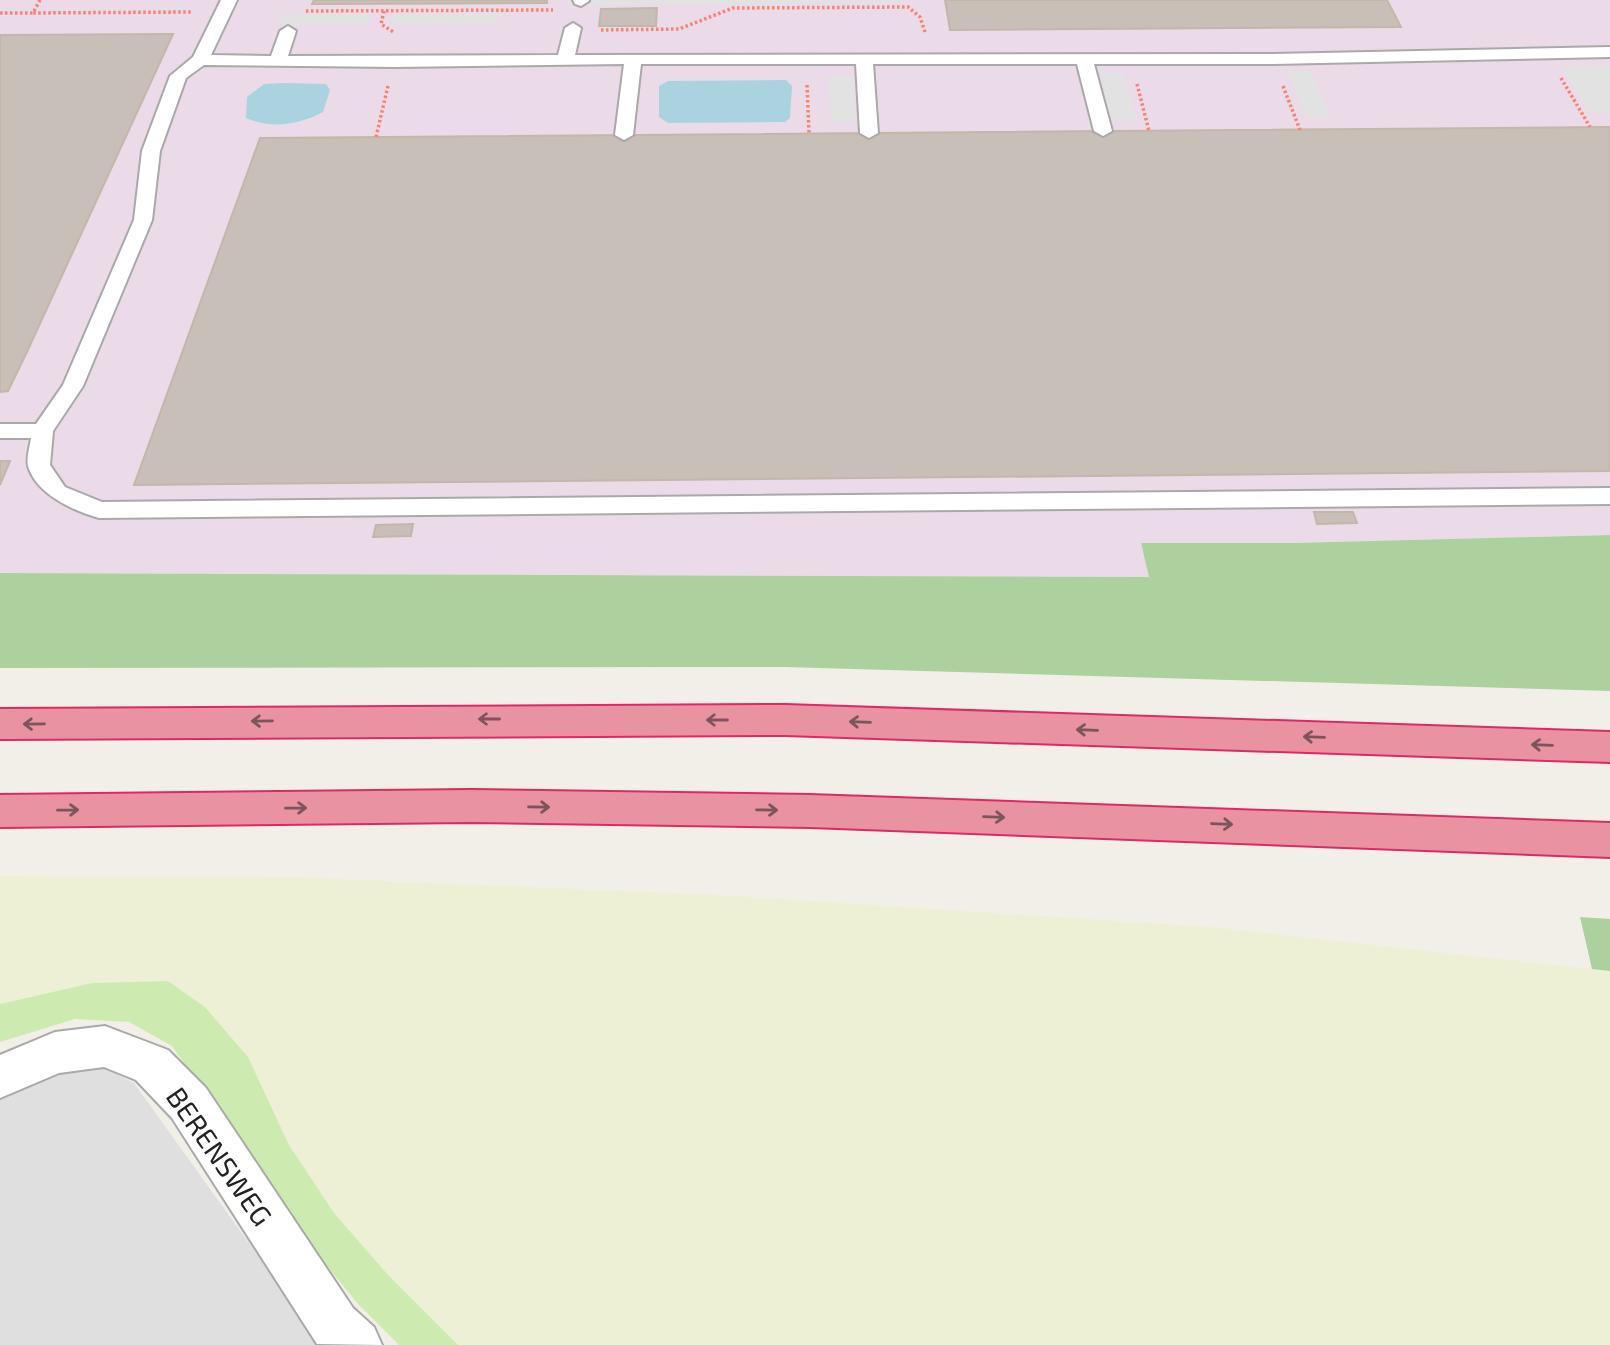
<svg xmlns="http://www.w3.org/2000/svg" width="1610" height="1345" font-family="'Exo 2',sans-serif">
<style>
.residential{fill:#e0dfdf}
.industrial{fill:#ebdbe8}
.farmland{fill:#eef0d5}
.grass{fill:#cdebb0}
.forest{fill:#add19e}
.parking{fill:#e2e2e2}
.water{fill:#aad3df}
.building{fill:#c7bfb8;stroke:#c4b6ab;stroke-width:2}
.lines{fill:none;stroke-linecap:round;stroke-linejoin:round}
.lane-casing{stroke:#a9a9a9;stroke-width:4}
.street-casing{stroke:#a9a9a9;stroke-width:4}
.highway-casing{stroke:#dc2a67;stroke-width:4}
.path{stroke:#fa8072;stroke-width:3.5;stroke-dasharray:2.5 2.5;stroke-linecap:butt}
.lane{fill:#fff;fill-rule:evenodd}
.street{fill:#fff;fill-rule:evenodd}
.highway{fill:#e892a2;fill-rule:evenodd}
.oneway{stroke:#7b545c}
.labels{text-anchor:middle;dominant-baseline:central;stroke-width:5;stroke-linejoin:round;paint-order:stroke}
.near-street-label{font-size:28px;fill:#222;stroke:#fff}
</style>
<rect width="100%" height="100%" fill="#f2efe9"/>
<path class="residential" d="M99,1066L134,1083L322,1345H0V1096L57,1070Z"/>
<path class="industrial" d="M0,0H1610V535L1293,543H1141L1150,577L0,573Z"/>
<path class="farmland" d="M0,876L294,877L720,895L1211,927L1610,971V1345H458L389,1276L334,1213L289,1145L248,1057L205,1007L168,981L92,983L0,1004Z"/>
<path class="grass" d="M168,981L205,1007L248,1057L289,1145L334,1213L389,1276L458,1345H399L358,1304L306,1240L172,1046L129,1022L75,1019L0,1042V1004L92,983Z"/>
<path class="forest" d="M1610,535V691L784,667L0,668V573L1149,577L1141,543H1293Z
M1580,917L1610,919V971L1592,969Z"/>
<path class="parking" d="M569,0H900L901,3L568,5Z
M370,13L366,24L277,25L281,14Z
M499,13L497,23L391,24L394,14Z
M1561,66H1610V113H1590Z
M1311,71L1330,118H1307L1288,72Z
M1100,73H1123L1136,120H1112Z
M852,75L855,121L831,122L828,76Z"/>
<path class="water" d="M786,80L792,86L790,118L785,122L668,123L659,117V86L668,81Z
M283,83L326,84L330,90L323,112C299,125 271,129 246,118L247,97L264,84Z"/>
<path class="building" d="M314,0H547V3L312,4Z
M945,0H1387L1401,27L950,30Z
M657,8L656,26H599L601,9Z
M173,34L26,354L8,391L0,392V35Z
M1610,127V471L134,485L260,138Z
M0,461H10L0,485Z
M1314,512H1353L1357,523L1317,524Z
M413,524L411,536L373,537L376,525Z"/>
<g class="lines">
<g class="lane-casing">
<path id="lane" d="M221,0H237L211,55L271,56L280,31L288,26L296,31L288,56L558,55L565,28L573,23L581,28L575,55L1273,54L1610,47V57L1273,64H1094L1112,131L1103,136L1094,131L1077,64H873L878,133L869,138L860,133L856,64H641L633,135L624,140L615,135L624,64L395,67L204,65L186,78L160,151L152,220L83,386L53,431L50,465L65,487L102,502L1610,488V504L99,518C74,511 36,494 28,466C26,459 30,446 31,438H0V424H36L63,385L134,220L142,151L170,76L193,57Z
M573,0H589V1L581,6L575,4Z"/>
</g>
<g class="street-casing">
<path id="street" d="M105,1026L168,1050L206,1088L353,1308L374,1327L382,1345L317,1344L172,1118L136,1080L104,1067L59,1073L0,1098V1055L55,1032Z"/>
</g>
<g class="highway-casing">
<path id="highway" d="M785,705L1610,732V762L785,735L0,739V709Z
M471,790L810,795L1610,823V857L810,827L471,822L0,827V795Z"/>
</g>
<path class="path" d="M40,0L33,13L192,12
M306,11L553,10
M384,11L381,24L395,33
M0,13H33
M601,30L679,29L733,8L908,7L920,17L925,32
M1561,78L1590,127
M1137,84L1149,131
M807,85L809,133
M1283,86L1300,130
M376,137L388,86"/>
<use href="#lane" class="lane"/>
<use href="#street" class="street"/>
<use href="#highway" class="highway"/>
</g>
<defs><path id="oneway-shaft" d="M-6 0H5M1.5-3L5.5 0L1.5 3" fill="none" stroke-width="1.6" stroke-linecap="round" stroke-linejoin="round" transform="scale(1.75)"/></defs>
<g class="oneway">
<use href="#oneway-shaft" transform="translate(489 719) rotate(-180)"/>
<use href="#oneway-shaft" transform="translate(717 720) rotate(-180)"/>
<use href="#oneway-shaft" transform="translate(262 721) rotate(179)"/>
<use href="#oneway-shaft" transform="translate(860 722) rotate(-178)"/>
<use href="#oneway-shaft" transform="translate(34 724) rotate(179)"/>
<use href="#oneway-shaft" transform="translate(1087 730) rotate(-178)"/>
<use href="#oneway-shaft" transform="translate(1314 737) rotate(-178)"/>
<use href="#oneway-shaft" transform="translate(1542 745) rotate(-178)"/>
<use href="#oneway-shaft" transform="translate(539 807) rotate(1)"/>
<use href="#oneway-shaft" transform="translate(296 808) rotate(-1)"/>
<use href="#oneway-shaft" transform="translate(68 810) rotate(-1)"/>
<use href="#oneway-shaft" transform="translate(767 810) rotate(1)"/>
<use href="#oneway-shaft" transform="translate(994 817) rotate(2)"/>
<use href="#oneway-shaft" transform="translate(1222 824) rotate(2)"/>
</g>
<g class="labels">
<g class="near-street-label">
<text transform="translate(220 1156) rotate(55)">BERENSWEG</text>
</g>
</g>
</svg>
